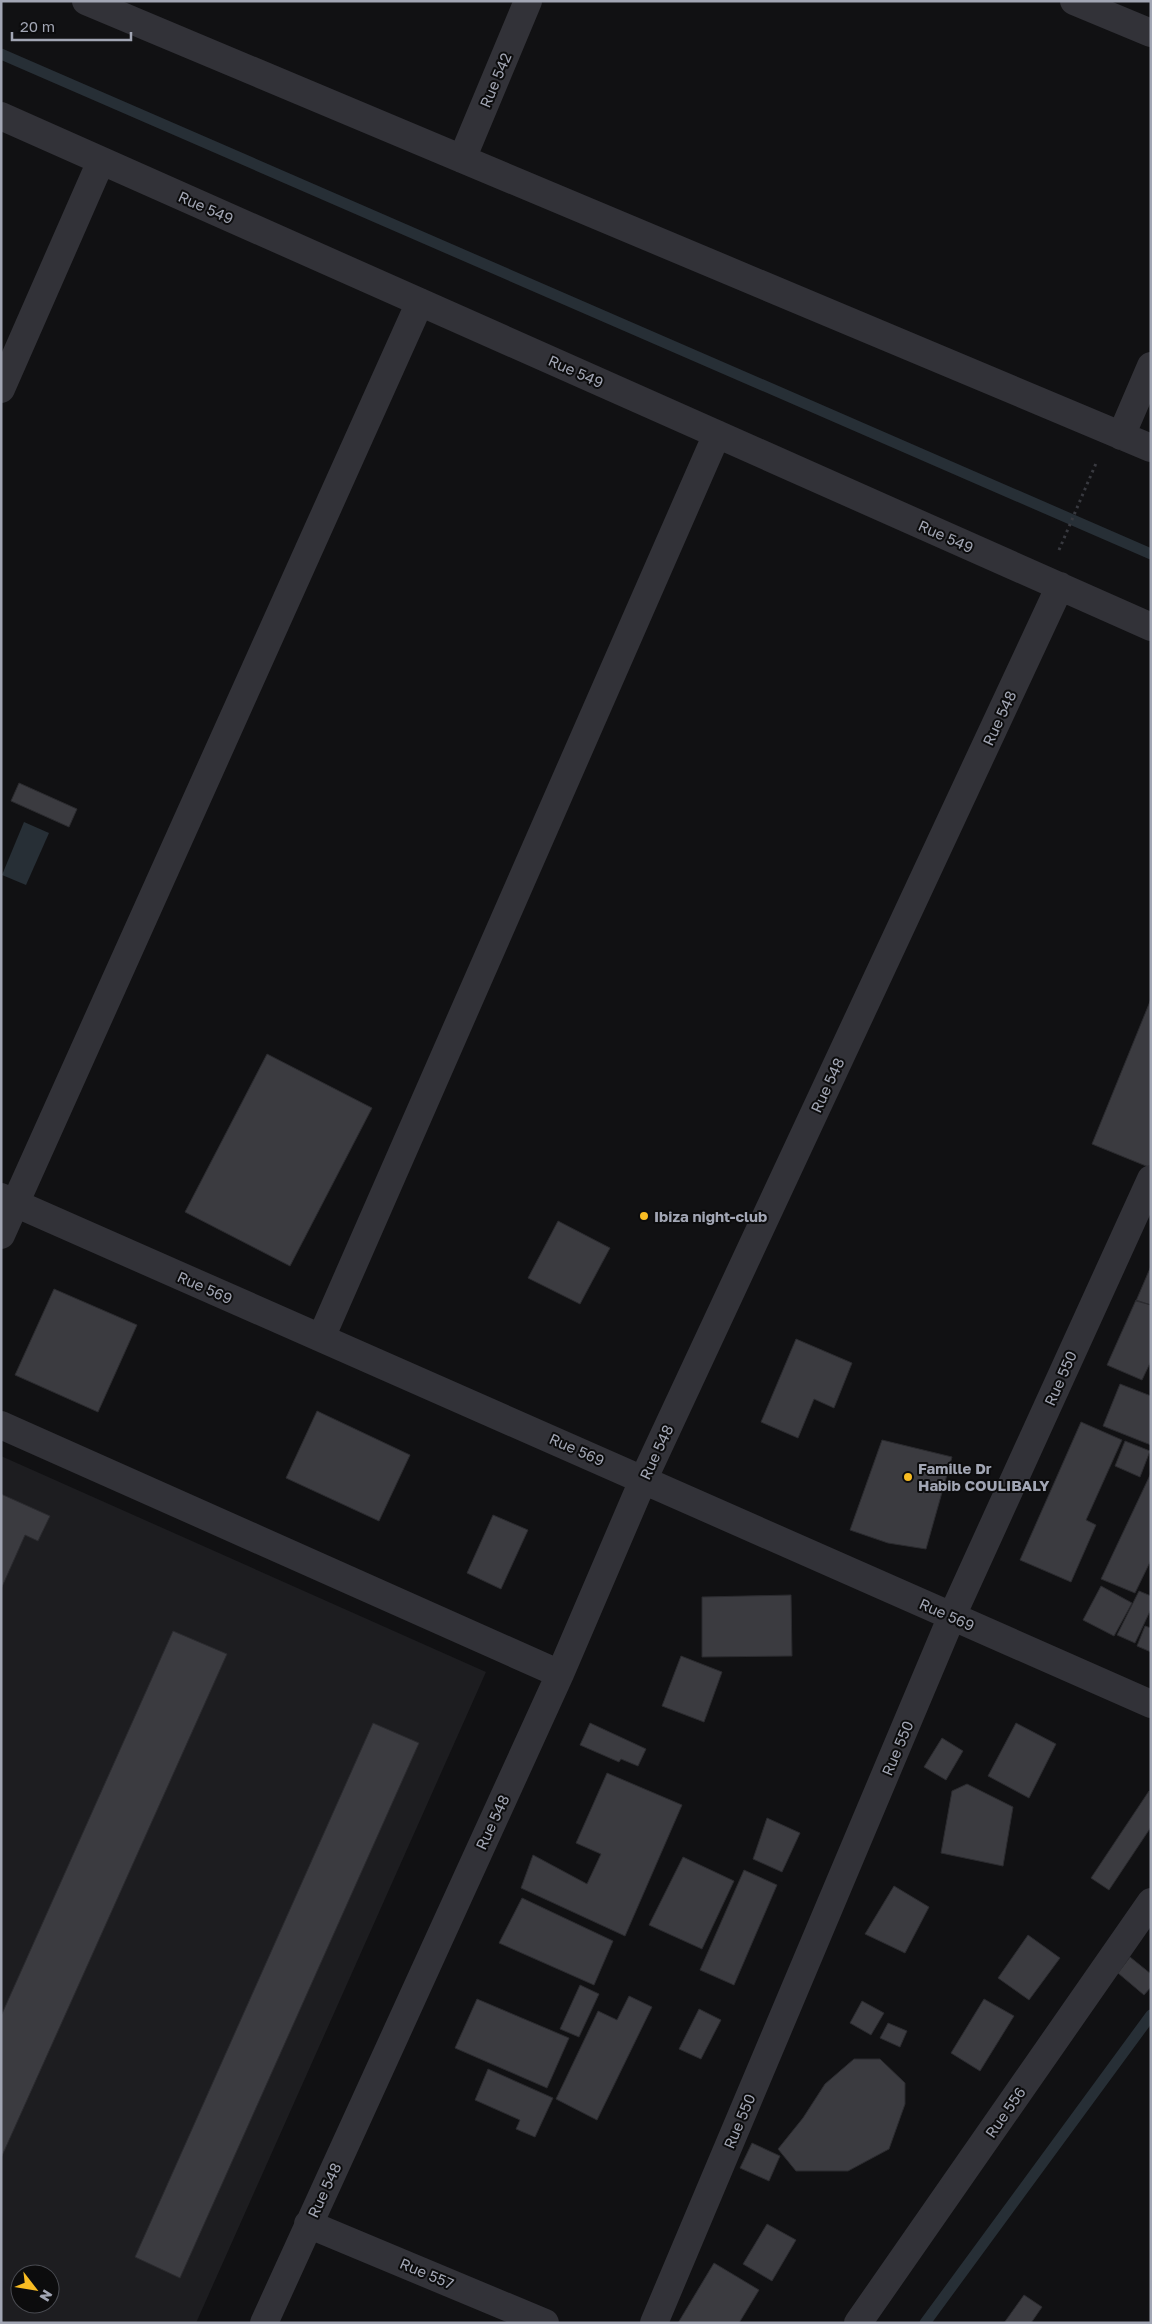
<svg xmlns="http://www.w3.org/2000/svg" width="1152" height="2324" font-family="'Golos Text',sans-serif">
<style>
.built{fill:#1d1d20;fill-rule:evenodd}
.water{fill:#272f36}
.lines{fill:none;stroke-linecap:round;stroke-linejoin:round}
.stream{stroke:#272f36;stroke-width:11}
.building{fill:#3b3b40;stroke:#2b2b2f}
.path{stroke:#38393f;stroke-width:3;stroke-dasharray:2.5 4;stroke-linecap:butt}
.minor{stroke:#323238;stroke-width:28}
.poi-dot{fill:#f8bc23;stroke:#0c0c0d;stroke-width:2}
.labels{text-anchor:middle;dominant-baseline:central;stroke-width:4;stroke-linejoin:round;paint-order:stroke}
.street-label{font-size:15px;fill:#a2a6b4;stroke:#0c0c0d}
.poi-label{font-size:15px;font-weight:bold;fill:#a2a6b4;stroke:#0c0c0d;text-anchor:start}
</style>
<rect width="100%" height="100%" fill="#111113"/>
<path class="built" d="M1,1456L486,1672L196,2323H1ZM20,2274H50V2304H20Z"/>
<path class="water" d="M24,822L49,833L26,885L2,875Z"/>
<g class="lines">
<path class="stream" d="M1,54L1151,554
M925,2323L1151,2015"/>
</g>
<path class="building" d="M19,783L77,809L69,827L11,801Z
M1151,999V1168L1092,1144Z
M267,1054L372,1108L290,1266L185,1212Z
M558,1221L610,1248L580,1304L528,1278Z
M1151,1266V1305L1136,1301Z
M54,1289L137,1325L98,1412L15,1375Z
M1136,1300L1151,1305V1361L1142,1380L1107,1365Z
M796,1339L852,1363L834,1408L814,1399L798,1438L761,1422Z
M1120,1384L1151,1396V1445L1103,1426Z
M317,1411L410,1455L379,1521L286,1478Z
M1081,1422L1122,1440L1086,1520L1096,1525L1071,1582L1020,1560Z
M882,1440L952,1457L926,1549L888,1543L850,1530Z
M1125,1441L1150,1451L1140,1477L1115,1466Z
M1151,1473V1560L1135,1593L1101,1579Z
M1,1494L50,1516L38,1541L25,1535L1,1589Z
M493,1515L528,1530L501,1589L467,1573Z
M1101,1586L1132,1603L1114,1636L1083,1620Z
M1139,1591L1151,1596V1609L1135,1643L1117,1635Z
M791,1595L792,1656L702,1657V1597Z
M1145,1626L1151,1628V1652L1137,1646Z
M173,1631L227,1654L1,2158V2016Z
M681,1656L722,1672L704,1722L662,1706Z
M373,1723L419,1743L180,2278L135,2257Z
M590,1723L646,1749L638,1766L621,1759L619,1762L580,1745Z
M1016,1723L1056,1744L1029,1798L988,1776Z
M942,1738L963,1751L946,1780L924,1767Z
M607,1773L682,1805L625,1936L521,1888L533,1855L587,1884L601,1854L576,1843Z
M967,1784L1013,1807L1003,1866L941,1853L952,1791Z
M1149,1791L1151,1827L1109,1890L1091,1878Z
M767,1818L800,1833L782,1872L753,1859Z
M683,1857L734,1881L702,1949L649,1925Z
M744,1870L777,1885L734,1985L700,1970Z
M894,1886L929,1907L905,1953L865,1934Z
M522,1898L613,1941L594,1985L499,1943Z
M1028,1935L1060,1958L1029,2000L998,1978Z
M1130,1957L1151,1974V1987L1144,1995L1118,1973Z
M580,1985L599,1994L579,2037L560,2029Z
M629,1996L652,2007L597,2120L556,2099L598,2011L617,2020Z
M477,1999L569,2038L547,2088L455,2048Z
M984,1999L1014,2016L980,2071L951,2053Z
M862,2001L884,2013L871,2035L850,2023Z
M699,2009L721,2020L701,2059L679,2049Z
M888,2023L907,2031L900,2047L880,2038Z
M854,2059H880L905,2083V2104L889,2149L848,2171H796L778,2149L803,2118L825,2084Z
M488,2069L553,2098L535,2137L516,2129L520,2120L475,2100Z
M752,2143L780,2156L769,2181L740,2168Z
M767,2224L796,2240L772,2281L743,2264Z
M714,2263L759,2290L739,2323H678Z
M1024,2295L1042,2307L1031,2323H1004Z"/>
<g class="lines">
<path class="path" d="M1059,550L1097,461"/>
<path class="minor" d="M86,1L1151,448
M1074,1L1151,33
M1,116L1151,627
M462,159L528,1
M1,389L101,161
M1121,436L1151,366
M1,1197L1151,1704
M1,1235L420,302
M321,1338L717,434
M1,1425L560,1674
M308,2224L545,2323
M264,2323L560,1674L644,1478L1060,586
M654,2323L952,1616L1151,1179
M858,2323L1151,1902"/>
</g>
<g class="poi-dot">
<circle cx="644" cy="1216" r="5"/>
<circle cx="908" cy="1477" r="5"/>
</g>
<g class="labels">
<g class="street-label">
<text transform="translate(495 80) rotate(-67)">Rue 542</text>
<text transform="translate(206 207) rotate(24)">Rue 549</text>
<text transform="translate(576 371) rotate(24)">Rue 549</text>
<text transform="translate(946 536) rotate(24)">Rue 549</text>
<text transform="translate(999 718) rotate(-65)">Rue 548</text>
<text transform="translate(827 1085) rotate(-65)">Rue 548</text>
<text transform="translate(205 1287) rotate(24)">Rue 569</text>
<text transform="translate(1060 1378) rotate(-66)">Rue 550</text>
<text transform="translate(577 1449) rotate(24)">Rue 569</text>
<text transform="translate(656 1452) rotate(-65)">Rue 548</text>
<text transform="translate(947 1614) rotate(24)">Rue 569</text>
<text transform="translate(897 1748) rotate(-67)">Rue 550</text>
<text transform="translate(492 1822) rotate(-65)">Rue 548</text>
<text transform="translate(1005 2112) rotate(-55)">Rue 556</text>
<text transform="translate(739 2121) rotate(-67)">Rue 550</text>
<text transform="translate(324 2190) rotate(-65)">Rue 548</text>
<text transform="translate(427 2273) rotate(23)">Rue 557</text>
</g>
<g class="poi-label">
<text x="654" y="1216">Ibiza night-club</text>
<text x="918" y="1468">Famille Dr<tspan x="918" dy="17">Habib COULIBALY</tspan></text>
</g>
</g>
<rect width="1152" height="2324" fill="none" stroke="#a2a6b4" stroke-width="5"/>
<g transform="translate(35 2289) rotate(121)"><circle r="24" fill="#0c0c0d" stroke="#484a50"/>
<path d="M0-4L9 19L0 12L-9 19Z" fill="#f8bc23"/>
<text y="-8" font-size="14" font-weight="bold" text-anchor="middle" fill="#a2a6b4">N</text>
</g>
<path d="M12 32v8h119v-8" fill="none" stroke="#a2a6b4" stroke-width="2.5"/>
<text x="20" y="32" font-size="15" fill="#a2a6b4" stroke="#0c0c0d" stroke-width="4" paint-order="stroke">20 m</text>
</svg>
